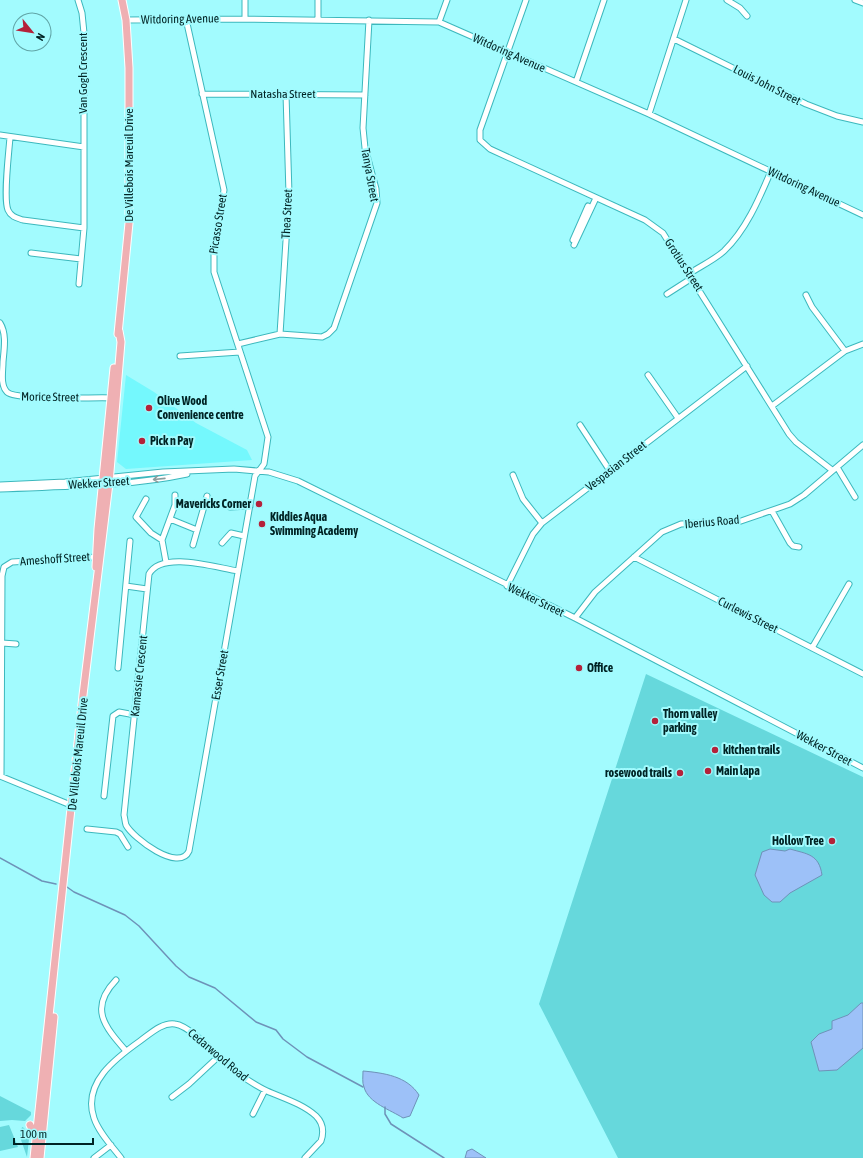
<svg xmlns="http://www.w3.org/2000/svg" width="863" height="1158" font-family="'Asap Condensed',sans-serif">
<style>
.built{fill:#74f8fd}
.green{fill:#66d8dc}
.water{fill:#9dc1f8;stroke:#6e92b8}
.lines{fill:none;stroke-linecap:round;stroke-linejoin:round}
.stream{stroke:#6e92b8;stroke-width:1.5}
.minor-casing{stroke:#3cb8bd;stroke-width:7}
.major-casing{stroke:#fff;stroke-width:9}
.minor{stroke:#fff;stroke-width:5}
.major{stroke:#efb0b3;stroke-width:7}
.oneway{stroke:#8c9c9c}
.poi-dot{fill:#b4213a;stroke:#a2fbfe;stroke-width:1.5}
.labels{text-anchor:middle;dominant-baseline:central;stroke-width:4;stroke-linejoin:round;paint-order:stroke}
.street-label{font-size:12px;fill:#002324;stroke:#a2fbfe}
.poi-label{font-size:12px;font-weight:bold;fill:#002324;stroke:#a2fbfe;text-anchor:start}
</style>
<rect width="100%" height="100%" fill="#a2fbfe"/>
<path class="built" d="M126,375L154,392L196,423L247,450L252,460L126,469L117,462Z"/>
<path class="green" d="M646,674L863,777V1158H618L539,1004Z
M0,1096L31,1112V1115L25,1121L12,1120L0,1121Z
M9,1125L18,1147L0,1151V1127Z
M22,1127L24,1128L29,1139L27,1157L20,1137Z"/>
<path class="water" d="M770,849L785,851L790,849C807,854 819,854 822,875L790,893L780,902H772L764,895L755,875L762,852Z
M861,1003H863V1048L837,1070L819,1071L811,1042L819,1034L832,1029V1021L848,1015Z
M363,1071C384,1073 407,1076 419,1095L410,1116L403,1118C391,1110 368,1103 364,1087C362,1083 363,1076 363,1071Z
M472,1149L486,1158H465L467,1151Z"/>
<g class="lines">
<path class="stream" d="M0,858L42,881L56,884
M67,887L74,892L125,915L139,926L176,966L189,977L215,988L256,1022L276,1030L283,1039L307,1057L363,1087
M385,1107V1114L391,1124L444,1158"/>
<g class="minor-casing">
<path id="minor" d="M78,0L82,13L84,33V228L79,284
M245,0V19
M526,0L480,130V140L490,149L645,220L663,233L789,434L796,442L832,470
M727,0L740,8L747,16
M855,0L863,3
M186,19L224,190L214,250V272L268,437L264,464L255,476L189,851C179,873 133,838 126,825C125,822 125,819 124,815L149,574C162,550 217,568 238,571
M126,20L245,19L439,22L649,114L863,215
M318,20V0
M439,22L447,0
M674,39L806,104L837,116L863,122
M576,82L604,0
M202,94L365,95
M649,114L686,0
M0,135L84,147
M10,137C9,152 3,198 8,210C11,217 17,218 23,220L84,228
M573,240L588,206
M574,245L596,198
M31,253L81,259
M690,273C701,266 714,260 724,251C746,230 759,199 771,171
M667,294L692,278
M806,295L812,307L845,351
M0,323C7,334 4,350 3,362C3,371 0,385 7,392C16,401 95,397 113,398
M280,334L289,194L286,94
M238,344L280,334L322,337L328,334L334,328L377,203L376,189L365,148L363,128L369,20
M180,356L240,352
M648,375L678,418
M772,406L845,351L863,344
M580,425L610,471
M837,467L855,497
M513,475L523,499L542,523
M0,485L65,482L163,472L234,469L269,472L298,481L575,618L863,768
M0,489C62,486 126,487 187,474
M146,499L136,517L151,533L162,540
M230,507L250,506
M772,511L790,543L793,546L799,547
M170,519L197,530
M222,543L231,533L244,536
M193,545L207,496
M634,557L863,674
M166,562L162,540L175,505V495
M126,586L147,589
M507,586L533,534L542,523L747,366
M575,618L595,592L662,532L681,524L741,521L790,504L804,495L863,445
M2,643L16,644
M812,648L849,584
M118,668L130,541
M0,776L73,806
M1,776L2,576L4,567L12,562L98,557
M104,796L113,716L119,712L135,715
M87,829L116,832L120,834L128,847
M116,980C89,1008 104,1026 126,1051
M172,1097L189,1084L218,1057
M253,1114L265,1090
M94,1158L111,1145
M121,1158C112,1146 99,1133 94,1118C82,1083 116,1058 140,1041C150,1034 162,1022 175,1024C192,1026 221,1061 236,1072C246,1079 256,1086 267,1091C283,1098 303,1104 316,1116C323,1123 324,1132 321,1141L305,1158"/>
</g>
<g class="major-casing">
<path id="major" d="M118,334L129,223V68L126,20L122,0
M96,567L98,529L114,368
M30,1125L36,1137
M34,1158L83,695L109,483L121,342L119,331
M40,1158L54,1017"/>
</g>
<use href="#minor" class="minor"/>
<use href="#major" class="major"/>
</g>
<defs><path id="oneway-shaft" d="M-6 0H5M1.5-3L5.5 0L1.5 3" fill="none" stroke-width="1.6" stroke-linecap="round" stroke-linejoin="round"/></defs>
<use class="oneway" href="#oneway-shaft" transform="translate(159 479) rotate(174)"/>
<g class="poi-dot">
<circle cx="149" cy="408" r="4"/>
<circle cx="142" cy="441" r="4"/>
<circle cx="259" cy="504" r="4"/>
<circle cx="262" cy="524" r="4"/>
<circle cx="579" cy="668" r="4"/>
<circle cx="655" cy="721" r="4"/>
<circle cx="715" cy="750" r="4"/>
<circle cx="708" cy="771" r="4"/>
<circle cx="680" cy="773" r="4"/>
<circle cx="832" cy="841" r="4"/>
</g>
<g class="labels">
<g class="street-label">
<text transform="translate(180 19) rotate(-1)">Witdoring Avenue</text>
<text transform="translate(509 53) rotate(24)">Witdoring Avenue</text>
<text transform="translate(83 73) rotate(-90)">Van Gogh Crescent</text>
<text transform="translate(767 85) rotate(27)">Louis John Street</text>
<text x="283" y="94">Natasha Street</text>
<text transform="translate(129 165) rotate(-90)">De Villebois Mareuil Drive</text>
<text transform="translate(370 175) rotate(80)">Tanya Street</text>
<text transform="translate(804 187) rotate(25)">Witdoring Avenue</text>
<text transform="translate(287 214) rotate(-87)">Thea Street</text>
<text transform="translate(218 224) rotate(-81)">Picasso Street</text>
<text transform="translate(684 265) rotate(57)">Grotius Street</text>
<text transform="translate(50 397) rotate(1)">Morice Street</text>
<text transform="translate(616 466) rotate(-38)">Vespasian Street</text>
<text transform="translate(99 483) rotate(-4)">Wekker Street</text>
<text transform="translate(712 522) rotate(-5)">Iberius Road</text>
<text transform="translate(55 559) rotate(-4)">Ameshoff Street</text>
<text transform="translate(536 600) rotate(26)">Wekker Street</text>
<text transform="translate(748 615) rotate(27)">Curlewis Street</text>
<text transform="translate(220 675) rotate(-80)">Esser Street</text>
<text transform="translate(139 676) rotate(-84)">Kamassie Crescent</text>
<text transform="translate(824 748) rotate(28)">Wekker Street</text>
<text transform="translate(78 754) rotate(-84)">De Villebois Mareuil Drive</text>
<text transform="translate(218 1055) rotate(40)">Cedarwood Road</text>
</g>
<g class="poi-label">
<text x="157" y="401">Olive Wood<tspan x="157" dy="14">Convenience centre</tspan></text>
<text x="150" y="441">Pick n Pay</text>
<text x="251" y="504" text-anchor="end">Mavericks Corner</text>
<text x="270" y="517">Kiddies Aqua<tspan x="270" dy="14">Swimming Academy</tspan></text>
<text x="587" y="668">Office</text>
<text x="663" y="714">Thorn valley<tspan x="663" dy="14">parking</tspan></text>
<text x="723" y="750">kitchen trails</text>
<text x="716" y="771">Main lapa</text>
<text x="672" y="773" text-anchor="end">rosewood trails</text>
<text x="824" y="841" text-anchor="end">Hollow Tree</text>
</g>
</g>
<g transform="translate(32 32) rotate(120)"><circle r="19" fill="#a2fbfe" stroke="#61a5a7"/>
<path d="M0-3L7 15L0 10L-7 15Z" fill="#b4213a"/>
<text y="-6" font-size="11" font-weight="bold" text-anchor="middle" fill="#002324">N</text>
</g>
<path d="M14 1138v6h79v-6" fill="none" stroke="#002324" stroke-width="2"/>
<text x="20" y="1138" font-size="12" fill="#002324" stroke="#a2fbfe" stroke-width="3" paint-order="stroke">100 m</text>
</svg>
